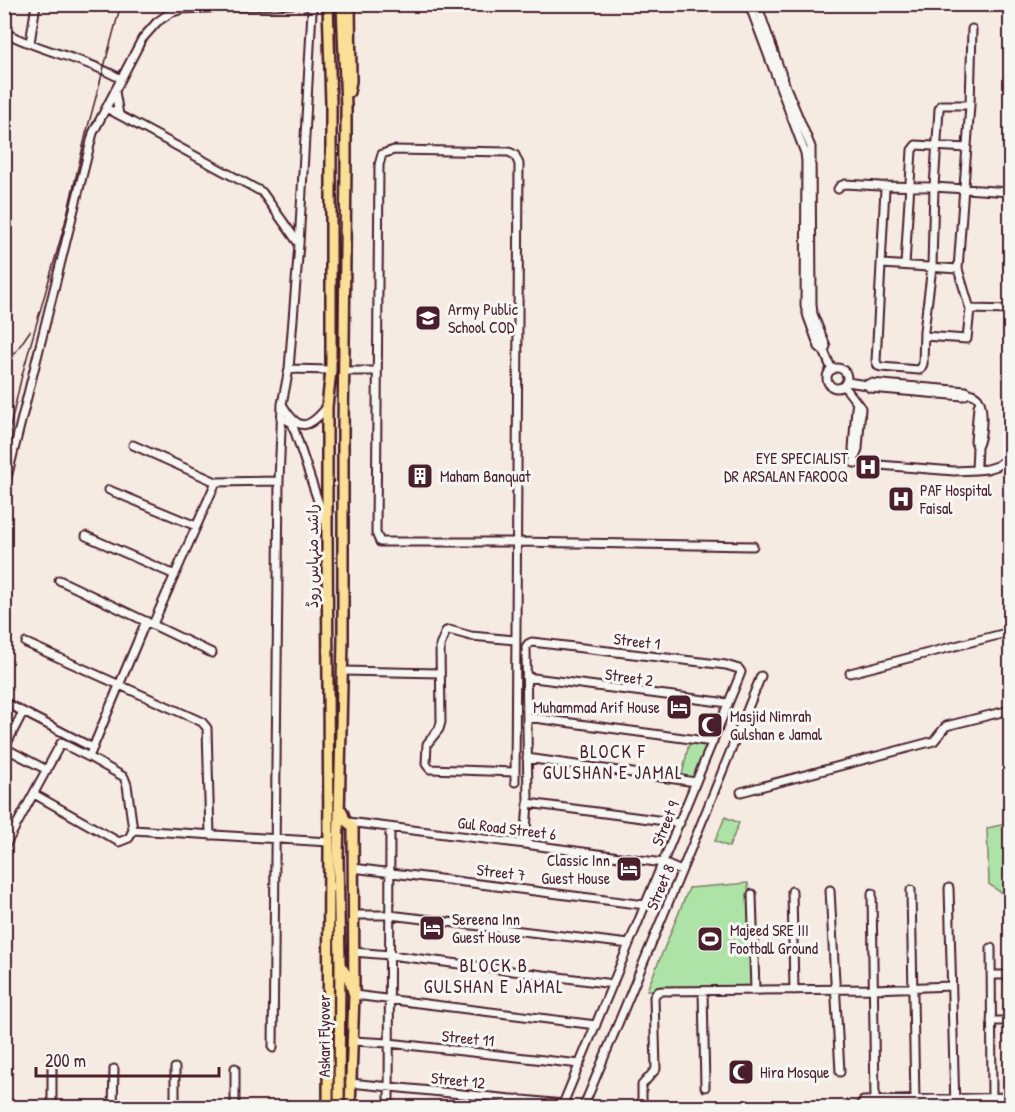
<svg xmlns="http://www.w3.org/2000/svg" width="1015" height="1112" font-family="'Patrick Hand','Playpen Sans Arabic',sans-serif">
<style>
.green{fill:#ade3a6;stroke:#7c8168;stroke-width:1.5}
.lines{fill:none;stroke-linecap:round;stroke-linejoin:round}
.minor-casing{stroke:#4a1f2b;stroke-width:11}
.major-casing{stroke:#4a1f2b;stroke-width:14}
.minor{stroke:#f6f6f2;stroke-width:7}
.major{stroke:#fadf96;stroke-width:9}
.rail{stroke:#4a1f2b;stroke-width:1.5}
.labels{text-anchor:middle;dominant-baseline:central;stroke-width:6;stroke-linejoin:round;paint-order:stroke}
.poi-label{font-size:16px;fill:#4a1f2b;stroke:#f6f6f2;text-anchor:start}
.street-label{font-size:16px;fill:#4a1f2b;stroke:#f6f6f2}
.neighbourhood-label{font-size:18px;letter-spacing:1.5px;fill:#4a1f2b;stroke:#f6f6f2}
</style>
<rect width="100%" height="100%" fill="#f6ebe3"/>
<filter id="ink" filterUnits="userSpaceOnUse"><feTurbulence type="fractalNoise" baseFrequency=".0167" numOctaves="2"/><feDisplacementMap in="SourceGraphic" scale="12" xChannelSelector="R" yChannelSelector="G"/><feConvolveMatrix kernelMatrix="1 2 1 2 8 2 1 2 1" color-interpolation-filters="sRGB"/></filter>
<g filter="url(#ink)">
<path class="green" d="M689,743L710,746L696,782L681,780Z
M725,817L739,823L729,847L715,841Z
M1010,823V895L1000,892L989,884L987,828Z
M748,883L755,990H647L689,888Z"/>
<g class="lines">
<g class="minor-casing">
<path id="minor" d="M749,4L805,153L806,161L805,306L808,317L819,347L824,351L832,370
M757,4L786,87L811,147L812,304L813,314L826,346L824,351
M4,32C41,52 85,58 121,79
M30,43L36,4
M115,91L119,115
M106,108L262,192L299,244
M887,186L885,188L876,361L878,366L881,367L919,370L921,368L923,364L924,331L932,267L934,187L939,109L941,105H970
M838,189L840,186L845,184L880,186L934,187L1010,192
M882,264L958,269
M905,265L912,150L916,145L967,148
M970,309L1010,310
M924,336L967,339L970,309L958,269L970,105L972,29
M827 378a10 10 0 1 1 20 0a10 10 0 1 1-20 0Z
M289,369L299,244L312,11L310,7L304,4
M344,371H377
M847,382L867,385L870,388L963,396L969,393
M867,385L870,383L966,391C970,394 975,394 978,398C985,408 982,438 977,447
M844,386L861,408L858,449L856,454L854,463L954,471L976,470L987,469L997,466L1010,456
M282,404C298,432 308,430 327,407
M281,419L287,420L292,423L325,522
M133,445L216,482
M856,454L853,449L856,408L857,403
M1008,458L1010,477
M976,470L977,447L975,441L978,406L980,402
M4,490L93,133L142,39L157,22L170,13L182,9L295,4
M109,490L196,526
M86,536L175,575
M59,580L212,653
M153,624L216,482L279,481
M26,643L202,722L207,728L210,835
M343,671L440,673
M850,673L1010,632
M526,677L728,703
M4,702L93,748
M527,717L713,742
M5,748L47,770
M4,749L23,712
M89,757L146,621
M527,758L696,782
M515,772L430,769L426,764L427,744L439,729L441,722L440,646L446,631L449,630L471,636L515,640
M515,782L519,164L515,155L509,152L394,150L382,154L379,165L376,533L380,542H517L753,546
M741,792L934,741L946,726L1010,710
M528,803L680,823
M348,822L525,844L663,863L681,871
M133,830L329,842
M525,844L528,803L526,647L528,644L532,642L726,665L739,669L741,672L740,675L563,1104
M4,848L61,743L89,757L124,777L127,785L133,830L129,838L119,842L34,794
M353,868L645,905
M949,888L955,1108
M830,890L840,1072
M911,890L915,1100
M792,891L794,990
M872,893L875,1101
M752,894L755,990
M353,915H390L629,944
M991,948L992,1098
M353,952L390,955L613,984
M991,975H1010
M703,991L705,1087
M354,995L596,1025
M991,1021H1010
M353,1041L389,1043L580,1064
M273,1048L279,481L282,404L289,369L331,370
M350,1083L563,1104
M52,1108V1067
M113,1108L114,1069
M175,1108V1068
M235,1108V1068
M389,1108L390,828
M512,1108L519,1099
M583,1108L699,829L761,676
M642,1108V1085L656,1069L654,997L657,992L662,991L874,989L951,986
M858,1108L863,1101L1010,1097"/>
</g>
<g class="major-casing">
<path id="major" d="M349,92L351,81L350,4
M342,811L345,820L353,827L354,995
M341,966L349,979L354,995L350,1108
M328,1108L329,842L327,528V407L331,370V104L328,4
M339,1108L340,964L338,859L343,641V433L346,162V107L342,4"/>
</g>
<use href="#minor" class="minor"/>
<use href="#major" class="major"/>
<path class="rail" d="M4,369L30,331
M4,454L22,375L65,223L86,134L121,4"/>
</g>
</g>
<defs>
<g id="university-square" transform="scale(1.35)"><rect x="-9" y="-9" width="18" height="18" rx="4" fill="#4a1f2b" stroke="#f6f6f2"/><path d="M0-5L7-2L0 1L-7-2ZM-4 1L0 2.5L4 1V4Q0 6-4 4Z" fill="#fff"/></g>
<g id="hospital-square" transform="scale(1.35)"><rect x="-9" y="-9" width="18" height="18" rx="4" fill="#4a1f2b" stroke="#f6f6f2"/><path d="M-5-5h3v3.5h4V-5h3V5h-3V1.5h-4V5h-3Z" fill="#fff"/></g>
<g id="building-square" transform="scale(1.35)"><rect x="-9" y="-9" width="18" height="18" rx="4" fill="#4a1f2b" stroke="#f6f6f2"/><path d="M-4-6H4V6H1V3H-1V6H-4ZM-2.5-4.3h1.7v1.8h-1.7ZM.8-4.3h1.7v1.8H.8ZM-2.5-1h1.7V.8h-1.7ZM.8-1h1.7V.8H.8Z" fill="#fff"/></g>
<g id="hotel-square" transform="scale(1.35)"><rect x="-9" y="-9" width="18" height="18" rx="4" fill="#4a1f2b" stroke="#f6f6f2"/><path d="M-6-4.5h1.5V1H6V5H4.5V3h-9V5H-6ZM-4 0a1.8 1.8 0 1 1 3.6 0ZM.5 0V-2.5h3Q6-2.5 6 0Z" fill="#fff"/></g>
<g id="mosque-square" transform="scale(1.35)"><rect x="-9" y="-9" width="18" height="18" rx="4" fill="#4a1f2b" stroke="#f6f6f2"/><path d="M3.5-4.9A6 6 0 1 0 3.5 4.9A5 5 0 1 1 3.5-4.9Z" fill="#fff"/></g>
<g id="stadium-square" transform="scale(1.35)"><rect x="-9" y="-9" width="18" height="18" rx="4" fill="#4a1f2b" stroke="#f6f6f2"/><path d="M0-5a6.5 5 0 1 0 0 10a6.5 5 0 1 0 0-10ZM-3.5-1.8h7v3.6h-7Z" fill="#fff"/></g>
</defs>
<g fill-rule="evenodd">
<use href="#university-square" x="428" y="318"/>
<use href="#hospital-square" x="868" y="467"/>
<use href="#building-square" x="420" y="476"/>
<use href="#hospital-square" x="901" y="499"/>
<use href="#hotel-square" x="679" y="707"/>
<use href="#mosque-square" x="710" y="725"/>
<use href="#hotel-square" x="629" y="869"/>
<use href="#hotel-square" x="432" y="928"/>
<use href="#stadium-square" x="710" y="939"/>
<use href="#mosque-square" x="741" y="1072"/>
</g>
<g class="labels">
<g class="poi-label">
<text x="448" y="309">Army Public<tspan x="448" dy="18">School COD</tspan></text>
<text x="848" y="458" text-anchor="end">EYE SPECIALIST<tspan x="848" dy="18">DR ARSALAN FAROOQ</tspan></text>
<text x="440" y="476">Maham Banquat</text>
<text x="920" y="490">PAF Hospital<tspan x="920" dy="18">Faisal</tspan></text>
<text x="660" y="707" text-anchor="end">Muhammad Arif House</text>
<text x="730" y="716">Masjid Nimrah<tspan x="730" dy="18">Gulshan e Jamal</tspan></text>
<text x="610" y="860" text-anchor="end">Classic Inn<tspan x="610" dy="18">Guest House</tspan></text>
<text x="452" y="919">Sereena Inn<tspan x="452" dy="18">Guest House</tspan></text>
<text x="730" y="930">Majeed SRE III<tspan x="730" dy="18">Football Ground</tspan></text>
<text x="760" y="1072">Hira Mosque</text>
</g>
<g class="street-label">
<text transform="translate(312 556) rotate(-90)">راشد منہاس روڈ</text>
<text transform="translate(637 641) rotate(7)">Street 1</text>
<text transform="translate(629 677) rotate(8)">Street 2</text>
<text transform="translate(665 823) rotate(-67)">Street 9</text>
<text transform="translate(507 828) rotate(7)">Gul Road Street 6</text>
<text transform="translate(501 872) rotate(7)">Street 7</text>
<text transform="translate(660 887) rotate(-67)">Street 8</text>
<text transform="translate(324 1036) rotate(-90)">Askari Flyover</text>
<text transform="translate(468 1038) rotate(6)">Street 11</text>
<text transform="translate(458 1080) rotate(6)">Street 12</text>
</g>
<g class="neighbourhood-label">
<text x="613" y="751">BLOCK F<tspan x="613" dy="21">GULSHAN E JAMAL</tspan></text>
<text x="494" y="965">BLOCK B<tspan x="494" dy="21">GULSHAN E JAMAL</tspan></text>
</g>
</g>
<rect width="1015" height="1112" fill="none" stroke="#f6f6f2" stroke-width="24"/>
<rect x="12" y="12" width="991" height="1088" fill="none" stroke="#4a1f2b" stroke-width="2" filter="url(#ink)"/>
<path d="M36 1067v9h183v-9" fill="none" stroke="#4a1f2b" stroke-width="3"/>
<text x="45" y="1067" font-size="18" fill="#4a1f2b" stroke="#f6f6f2" stroke-width="4.5" paint-order="stroke">200 m</text>
</svg>
